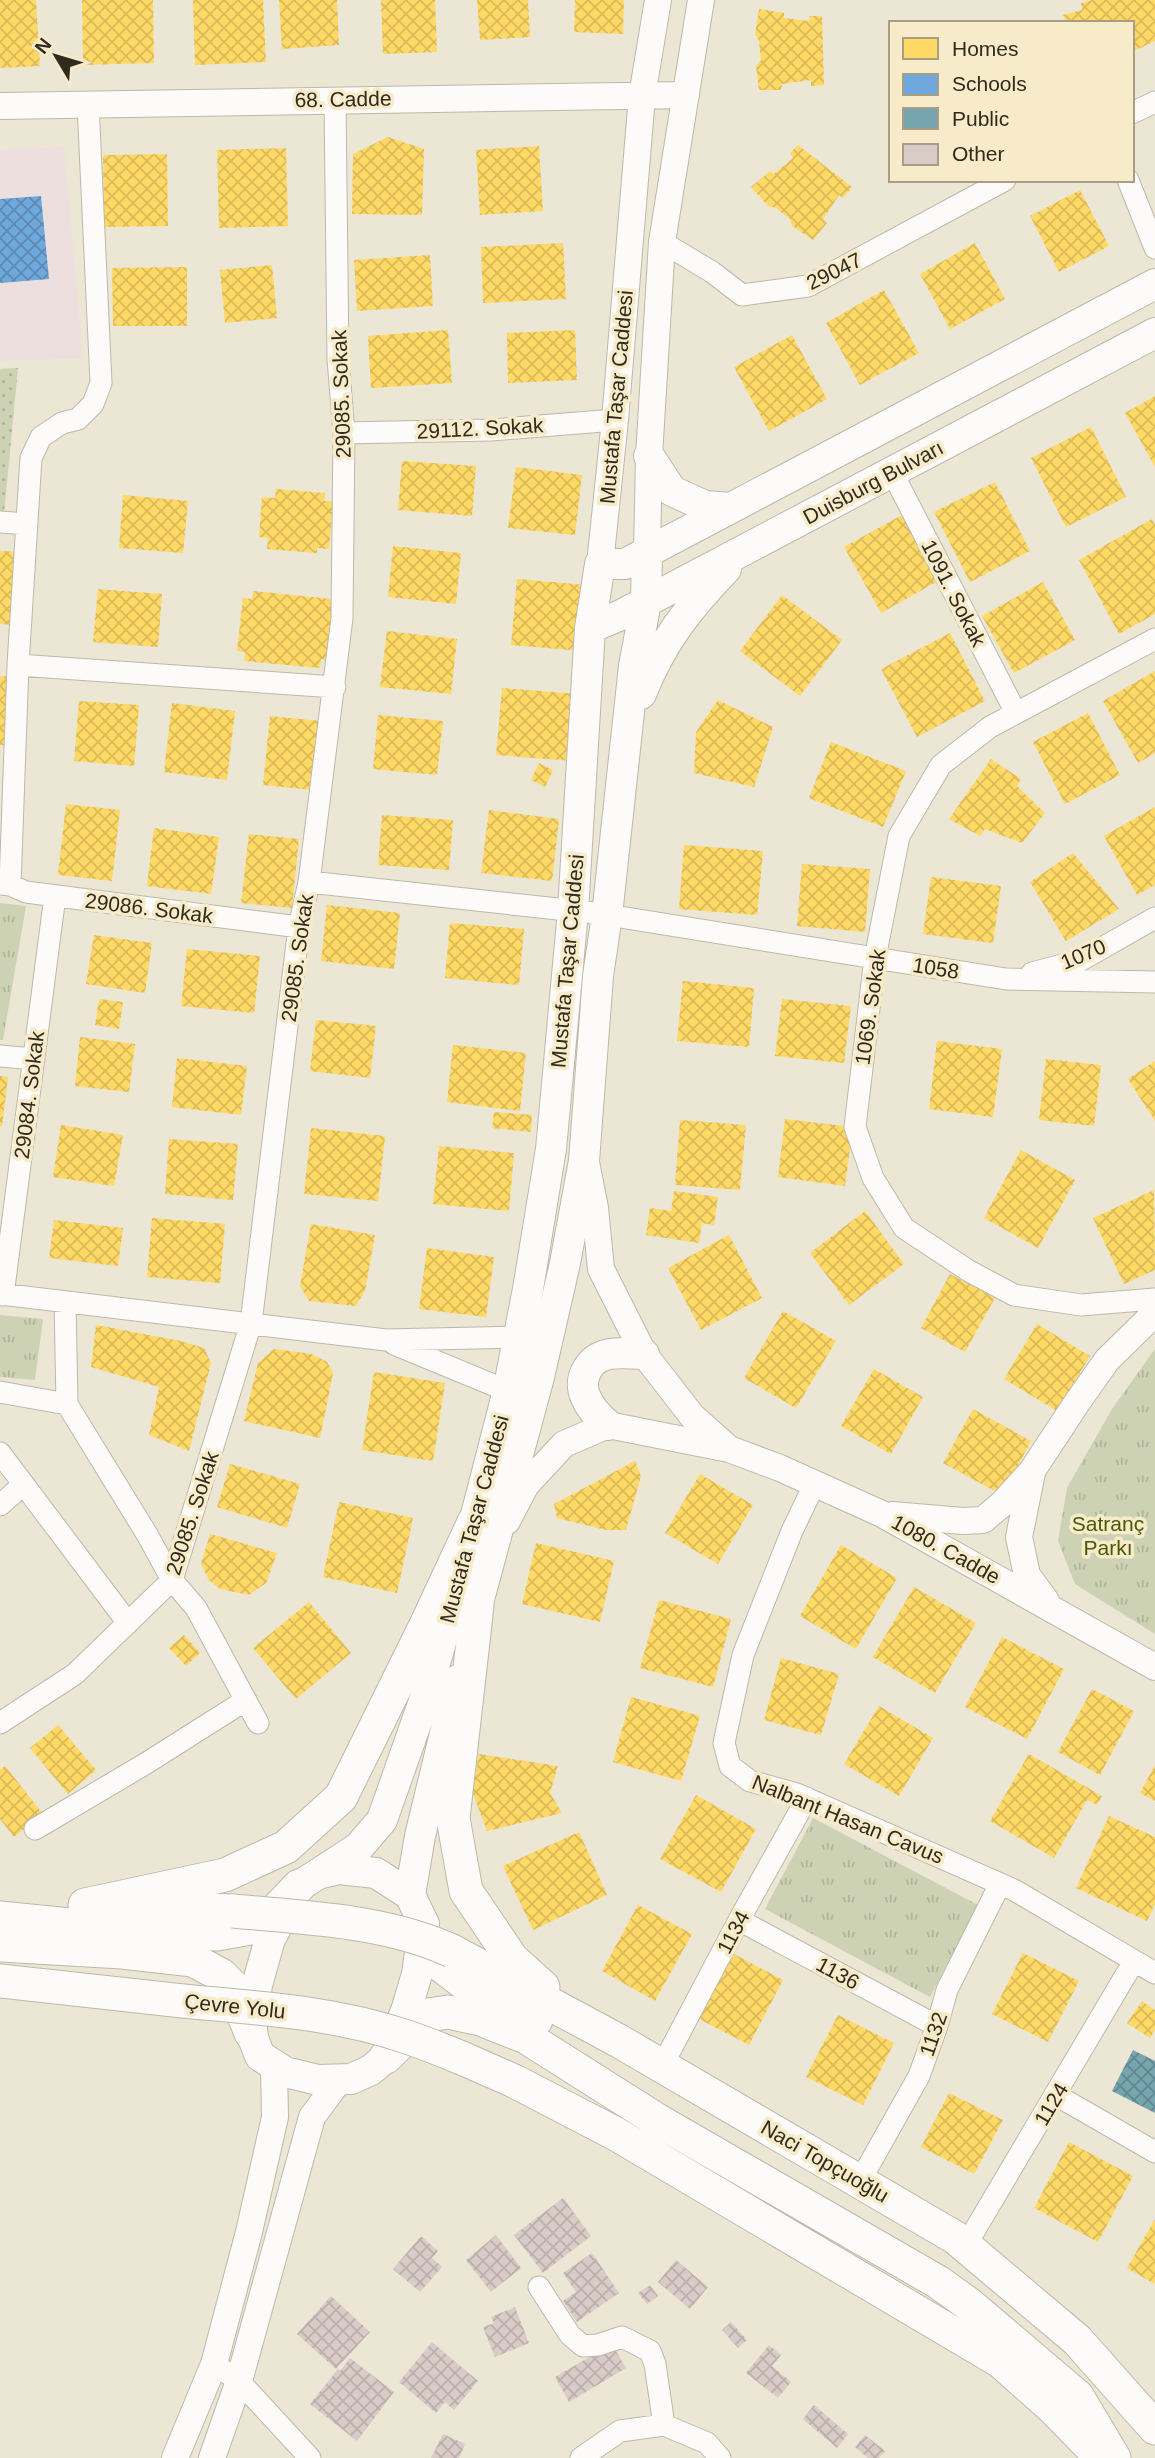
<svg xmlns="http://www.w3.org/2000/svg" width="1155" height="2458" font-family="Helvetica,sans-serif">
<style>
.education{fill:#eedfdf}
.grass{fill:url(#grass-dots)}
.park{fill:url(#park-tufts)}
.homes{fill:url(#homes-cross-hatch)}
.schools{fill:url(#schools-cross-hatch)}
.public{fill:url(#public-cross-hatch)}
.building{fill:url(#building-cross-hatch)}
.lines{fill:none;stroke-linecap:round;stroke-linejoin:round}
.minor-casing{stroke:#bdb8aa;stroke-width:23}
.tertiary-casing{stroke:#bdb8aa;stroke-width:28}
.secondary-casing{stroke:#bdb8aa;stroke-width:32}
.primary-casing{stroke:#bdb8aa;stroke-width:35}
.minor{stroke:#fcfbf9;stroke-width:21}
.tertiary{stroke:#fcfbf9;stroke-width:26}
.secondary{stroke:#fcfbf9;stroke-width:30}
.primary{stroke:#fcfbf9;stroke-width:33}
.primary-bridge-casing{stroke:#bdb8aa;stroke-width:35;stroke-linecap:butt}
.primary-bridge{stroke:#fcfbf9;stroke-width:33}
.labels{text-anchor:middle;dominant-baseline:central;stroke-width:7;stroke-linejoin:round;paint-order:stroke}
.street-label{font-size:21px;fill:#302b1e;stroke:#f7ebc9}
.park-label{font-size:21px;fill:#475a07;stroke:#f7ebc9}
</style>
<defs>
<pattern id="grass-dots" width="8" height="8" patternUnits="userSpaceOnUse" patternTransform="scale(1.75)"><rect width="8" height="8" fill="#cdd2b4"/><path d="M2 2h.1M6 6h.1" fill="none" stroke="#b0b49a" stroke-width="1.8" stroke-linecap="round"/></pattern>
<pattern id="park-tufts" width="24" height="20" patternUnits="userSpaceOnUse" patternTransform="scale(1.75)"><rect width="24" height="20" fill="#cdd2b4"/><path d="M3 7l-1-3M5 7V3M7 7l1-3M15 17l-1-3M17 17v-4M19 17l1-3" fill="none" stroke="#b0b49a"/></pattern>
<pattern id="homes-cross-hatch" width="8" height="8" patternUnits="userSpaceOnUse" patternTransform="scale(1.75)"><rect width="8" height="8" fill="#ffd966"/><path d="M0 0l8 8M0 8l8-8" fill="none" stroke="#dbba58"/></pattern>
<pattern id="schools-cross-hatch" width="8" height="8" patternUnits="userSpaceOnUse" patternTransform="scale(1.75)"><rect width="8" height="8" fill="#6fa8dc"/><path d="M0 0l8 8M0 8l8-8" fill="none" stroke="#5c89b2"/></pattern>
<pattern id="public-cross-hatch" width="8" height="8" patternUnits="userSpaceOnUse" patternTransform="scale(1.75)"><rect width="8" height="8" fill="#76a5af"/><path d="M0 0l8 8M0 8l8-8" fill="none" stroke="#61878e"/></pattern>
<pattern id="building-cross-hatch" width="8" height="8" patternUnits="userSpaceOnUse" patternTransform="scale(1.75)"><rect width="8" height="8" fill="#d9ccc8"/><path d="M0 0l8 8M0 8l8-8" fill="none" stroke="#bbafab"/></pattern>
</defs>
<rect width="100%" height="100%" fill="#ece6d4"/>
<path class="education" d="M64,147L83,358L0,361V150Z"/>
<path class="grass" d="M18,368L4,514L0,513V369Z"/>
<path class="park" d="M0,903L26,906L3,1040H0Z
M0,1315L43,1319L35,1380L0,1377Z
M1155,1349V1634L1075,1584L1058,1541L1067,1488L1112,1409Z
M813,1818L978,1905L930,1997L765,1909Z"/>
<path class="homes" d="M0,0H36L40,66L0,68Z
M82,0H153L154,63L83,65Z
M193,0H263L266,62L195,65Z
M279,0H337L339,45L282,49Z
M381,0H435L437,52L383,54Z
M477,0H528L530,37L480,40Z
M575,0H624L623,34L574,32Z
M1092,0H1155V41L1132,52V23H1067L1063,15L1082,10L1081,3Z
M759,9L784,13V18L809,21L810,16H822L824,85L811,86V80L782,84L781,90H759L756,66L761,60L759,41L755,34Z
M388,137L424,149L422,215L352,214L353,154Z
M798,145L852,187L843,198L839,195L823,219L827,223L813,240L792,226L790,219L776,208L768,206L751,187L770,171L774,174L793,158L790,153Z
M539,146L543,211L480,215L476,150Z
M286,148L288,226L219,228L217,150Z
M167,154L168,226L104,227L103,155Z
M1080,190L1109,246L1059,272L1030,216Z
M563,243L566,299L483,303L481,247Z
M975,243L1005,299L950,329L920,274Z
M430,255L433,306L357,311L354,260Z
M272,265L277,318L225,323L220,270Z
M187,267V326H113L112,268Z
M884,290L919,353L860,385L826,323Z
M448,330L452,383L371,388L368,336Z
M575,330L577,380L508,383L507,333Z
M792,335L827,399L769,431L734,367Z
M1155,396V467L1125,413Z
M1091,427L1126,497L1066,527L1031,458Z
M402,461L476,466L472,516L398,510Z
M516,467L582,475L575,535L508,528Z
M995,482L1030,551L970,582L934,512Z
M276,489L325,493L324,501H333L329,549L317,548V553L267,549L268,538L259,537L262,497L275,498Z
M123,495L188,501L183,553L119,548Z
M902,515L938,581L881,613L844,547Z
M1152,519L1155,525V614L1119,634L1079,560Z
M393,546L461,553L456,604L388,597Z
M0,551L20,552L15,625L0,624Z
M517,579L587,585L582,651L511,645Z
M1043,582L1075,640L1014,673L982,616Z
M98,589L162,594L158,647L93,642Z
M253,591L332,599L331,613L336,614L331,660L321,659L320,668L244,661L245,652L237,651L243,598L252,599Z
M782,595L842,640L800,696L740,651Z
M387,631L457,639L451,694L380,687Z
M950,633L985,701L917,737L881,669Z
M1155,671V753L1138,763L1103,701Z
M0,676L14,677L8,745H0Z
M502,688L580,694L574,761L496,755Z
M718,700L773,727L754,787L694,773L696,732Z
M79,701L139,705L134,766L74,761Z
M172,703L235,711L227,780L164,772Z
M1088,713L1120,775L1065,804L1033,742Z
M378,715L443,721L437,775L373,769Z
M270,716L320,721L313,790L263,785Z
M831,742L906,771L883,827L809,798Z
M991,759L1021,779L1017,786L1045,813L1022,843L985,829L980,836L949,819Z
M539,763L553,770L545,787L531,780Z
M66,804L120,810L112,881L58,875Z
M1155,807V885L1137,895L1104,836Z
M489,810L559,819L552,881L481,873Z
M382,815L453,820L449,870L378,865Z
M154,828L219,837L211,894L147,886Z
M249,834L299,839L292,908L241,903Z
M684,845L763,851L757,915L679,909Z
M1073,853L1119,909L1066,941L1030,882Z
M802,864L870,869L865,932L797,926Z
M931,877L1001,886L993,943L923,934Z
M327,905L400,913L394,969L321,961Z
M450,923L524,929L519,985L445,978Z
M94,935L152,943L145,993L86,984Z
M187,949L260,956L254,1013L181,1006Z
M683,981L754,988L749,1047L677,1041Z
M99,999L123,1002L119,1029L95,1025Z
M782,999L851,1006L844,1063L775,1056Z
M316,1020L376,1026L370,1078L310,1071Z
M80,1037L135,1044L129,1092L75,1086Z
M937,1041L1002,1049L993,1117L929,1109Z
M453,1045L526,1053L520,1111L447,1102Z
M177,1058L247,1066L241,1115L172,1107Z
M1046,1059L1101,1065L1094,1126L1039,1120Z
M1155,1061V1121L1128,1079Z
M0,1076L8,1077L2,1126H0Z
M494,1112L532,1115L531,1132L492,1128Z
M785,1119L853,1127L845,1186L778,1177Z
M680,1120L746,1125L740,1190L675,1185Z
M61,1125L123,1135L114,1186L53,1177Z
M311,1128L385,1136L378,1201L304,1194Z
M169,1139L238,1144L233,1200L165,1194Z
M439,1146L514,1153L509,1211L433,1204Z
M1021,1150L1075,1180L1038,1248L984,1218Z
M1154,1190L1155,1270L1124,1284L1093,1218Z
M674,1191L718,1197L714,1225L702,1223L699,1243L646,1235L650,1208L671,1211Z
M865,1211L904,1264L849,1305L810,1253Z
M152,1218L225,1224L220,1283L147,1277Z
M54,1220L123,1228L118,1266L49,1258Z
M311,1224L375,1235L365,1291L356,1306L309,1301L300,1286Z
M729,1235L762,1298L701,1330L668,1268Z
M427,1248L494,1257L486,1317L419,1309Z
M950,1274L995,1298L965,1352L921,1328Z
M783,1311L836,1341L796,1408L744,1378Z
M1037,1324L1090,1356L1057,1411L1004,1379Z
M96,1325L181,1341L204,1348L211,1363L189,1451L149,1435L159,1387L91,1367Z
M274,1349L312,1354L327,1362L333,1373L320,1438L244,1421L258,1363Z
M874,1369L923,1397L891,1454L841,1426Z
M374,1372L445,1383L433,1461L362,1450Z
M973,1409L1031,1441L1002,1495L943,1463Z
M635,1461L641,1476L626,1530H606L557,1518L554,1504Z
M230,1464L300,1484L287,1528L217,1507Z
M700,1474L753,1505L718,1564L665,1533Z
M339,1502L413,1518L397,1593L323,1577Z
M210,1534L277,1553L266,1583L249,1595L220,1589L209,1580L201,1564Z
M536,1543L614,1561L600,1622L522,1604Z
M841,1545L897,1578L856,1649L800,1616Z
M914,1587L976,1623L935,1693L873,1657Z
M659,1600L731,1619L713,1687L640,1668Z
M309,1602L351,1653L296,1699L253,1648Z
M184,1635L200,1653L186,1666L169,1648Z
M1002,1637L1064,1669L1027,1739L965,1707Z
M781,1658L839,1674L821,1735L764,1720Z
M1092,1689L1134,1711L1100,1775L1058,1752Z
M631,1697L700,1716L681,1781L613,1762Z
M879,1706L933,1738L899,1796L844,1764Z
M58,1725L96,1770L68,1794L30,1748Z
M479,1754L558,1766L550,1793L562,1813L487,1831L472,1791Z
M1029,1754L1102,1796L1097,1805L1087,1800L1054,1858L990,1821Z
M1155,1765V1801L1140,1793Z
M5,1766L43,1814L14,1837L0,1819V1770Z
M696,1795L756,1829L721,1892L660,1859Z
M1109,1816L1155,1837V1904L1147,1921L1076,1888Z
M579,1832L607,1895L533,1930L503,1866Z
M638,1905L692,1934L655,2001L602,1971Z
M1023,1953L1079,1981L1048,2042L992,2014Z
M734,1954L783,1980L749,2045L699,2019Z
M1142,2001L1155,2010V2030L1150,2038L1127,2023Z
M838,2015L894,2043L863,2105L806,2077Z
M949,2093L1003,2120L974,2174L921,2147Z
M1069,2142L1133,2176L1098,2242L1034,2208Z
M1155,2219V2284L1127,2268Z"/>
<path class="schools" d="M41,196L49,279L0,283V199Z"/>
<path class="public" d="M1133,2050L1155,2061V2113L1112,2091Z"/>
<path class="building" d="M563,2198L591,2236L543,2273L514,2235Z
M496,2235L521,2268L491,2292L466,2260Z
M421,2236L438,2251L432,2258L442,2267L420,2292L393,2269Z
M592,2253L619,2293L577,2322L563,2301L576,2292L563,2273Z
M676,2260L708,2287L690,2309L658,2282Z
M650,2285L658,2296L647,2304L638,2293Z
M331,2296L370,2332L336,2369L297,2334Z
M515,2307L529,2343L495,2357L483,2327L494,2323L491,2317Z
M731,2322L747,2340L738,2348L722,2330Z
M432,2342L478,2381L454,2410L445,2402L436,2413L399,2382Z
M612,2344L626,2368L569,2402L555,2377Z
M769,2345L781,2355L772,2366L791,2382L778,2398L746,2373Z
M350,2358L394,2392L357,2441L310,2404L338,2369L340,2371Z
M814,2405L848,2434L837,2448L803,2419Z
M443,2434L465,2444L459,2458H431Z
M865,2435L885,2451L879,2458H868L855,2447Z"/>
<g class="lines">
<g class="minor-casing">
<path id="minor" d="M1132,113L1155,102
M1128,180L1155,248
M662,242L712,272L742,295L808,286L1005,180
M344,433L491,430L615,420
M892,472L1016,713
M0,522L27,524
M1155,639L990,727L941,765L899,836L875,958L855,1127L873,1178L904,1228L969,1271L1014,1295L1081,1305L1155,1299
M18,665L335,687
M309,882L595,913L1006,979L1155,982
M0,884L10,885L26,892L299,927
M10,885L18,665L31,458L41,437L62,423L78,419L93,404L101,383L88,104
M1032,973L1081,960L1155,918
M0,1056L34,1059
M0,1294L386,1340L517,1337
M3,1295L55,896
M65,1302L67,1404L148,1536L172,1580L196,1608L258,1723
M394,1344L508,1391
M0,1392L67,1404
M0,1453L128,1623
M814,1485L792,1531L743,1655L724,1743L730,1766L750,1781L797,1794L1014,1890L1155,1973
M0,1505L23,1485
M0,1723L75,1674L172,1580L251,1323L299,927L309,882L342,618L344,433L338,359L335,99
M35,1829L145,1764L246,1700
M739,1920L937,2026
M662,2066L739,1920L807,1798
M1056,2095L1155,2152
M860,2181L919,2076L937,2026L947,1990L1000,1884
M966,2245L1134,1961
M539,2287L570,2335L583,2346L598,2345L622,2337L650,2351L655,2364L664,2425
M214,2364L239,2381L310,2458
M581,2458L620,2431L664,2425L707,2443L720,2458"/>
</g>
<g class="tertiary-casing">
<path id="tertiary" d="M0,106L686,95
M647,552L649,456L662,242L701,0
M600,564L615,420L642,96L658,0
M586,1162L595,1208L601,1269L644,1354L692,1416L728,1448
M1032,1473L1019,1537L1027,1575L1046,1601
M892,1515L963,1521L983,1520L1002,1504L1032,1471L1076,1404L1107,1360L1155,1313
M507,1521L526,1485L564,1444L608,1425L729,1449L780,1468L882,1514L1155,1667
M175,2458L214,2364L249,2232L275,2117L274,2066
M212,2458L239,2381L312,2117L340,2079"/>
</g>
<g class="secondary-casing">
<path id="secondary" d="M649,456L672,491L705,506L731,508
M590,628L621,615L1155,333
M641,694C661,643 688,608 726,569
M608,1425C590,1410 572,1386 591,1364C595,1359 603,1355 610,1354C621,1352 633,1354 644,1354
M471,1629L539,1377L565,1263L584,1161L598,976L607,915L634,666L646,602L647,552
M339,1869L376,1873L410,1895L424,1924L417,1974L406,2011L386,2057L371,2070L351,2079L318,2080L285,2072L260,2056L251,2033L257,1985L270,1939L299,1886L318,1874Z
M318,1874L359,1847L382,1820L424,1701L462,1569L508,1391L528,1289L551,1149L573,911L590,628L600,564H625L1155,284
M410,1895L420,1836L458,1680"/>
</g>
<g class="primary-casing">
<path id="primary" d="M477,1606L453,1818L466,1891L512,1959L543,1987
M85,1905L225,1875L286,1847L341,1797L427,1623L474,1522
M131,1907L233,1911
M0,1918L120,1930L217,1934L261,1926L299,1886
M0,1945L122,1952L193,1960L221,1975L232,1986L251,2033
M452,1951L619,2041L956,2238L1077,2340L1155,2428
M438,1963L464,1983L536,2020
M0,1981L183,2001
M386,2057L428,2015L448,2012L480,2019L526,2037L657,2120L938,2282L970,2305L1077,2396L1114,2458
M464,2059L514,2081L616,2134L1000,2361L1053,2408L1093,2449"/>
</g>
<use href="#minor" class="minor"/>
<use href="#tertiary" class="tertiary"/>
<use href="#secondary" class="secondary"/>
<use href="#primary" class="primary"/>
<g class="primary-bridge-casing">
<path id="primary-bridge" d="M233,1911C306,1918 385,1920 452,1951
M183,2001C257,2008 333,2012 404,2036C425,2043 445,2051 464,2059"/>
</g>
<use href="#primary-bridge" class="primary-bridge"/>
</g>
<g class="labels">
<g class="street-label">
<text transform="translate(343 99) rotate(-1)">68. Cadde</text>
<text transform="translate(834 271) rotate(-26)">29047</text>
<text transform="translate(341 394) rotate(-92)">29085. Sokak</text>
<text transform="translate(616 397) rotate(-85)">Mustafa Taşar Caddesi</text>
<text transform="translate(480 428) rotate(-3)">29112. Sokak</text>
<text transform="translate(873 482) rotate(-28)">Duisburg Bulvarı</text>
<text transform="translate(954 593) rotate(63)">1091. Sokak</text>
<text transform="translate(149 908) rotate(7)">29086. Sokak</text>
<text transform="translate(1083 954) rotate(-23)">1070</text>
<text transform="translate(297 958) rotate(-82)">29085. Sokak</text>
<text transform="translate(567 961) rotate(-85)">Mustafa Taşar Caddesi</text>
<text transform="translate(936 968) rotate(9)">1058</text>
<text transform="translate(870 1007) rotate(-82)">1069. Sokak</text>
<text transform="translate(29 1095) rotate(-83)">29084. Sokak</text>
<text transform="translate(192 1513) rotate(-72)">29085. Sokak</text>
<text transform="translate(474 1519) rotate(-75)">Mustafa Taşar Caddesi</text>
<text transform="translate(946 1549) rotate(29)">1080. Cadde</text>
<text transform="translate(848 1819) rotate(22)">Nalbant Hasan Cavus</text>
<text transform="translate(733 1932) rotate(-62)">1134</text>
<text transform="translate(838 1973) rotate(28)">1136</text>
<text transform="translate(235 2006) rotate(6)">Çevre Yolu</text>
<text transform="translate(933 2034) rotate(-71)">1132</text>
<text transform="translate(1051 2104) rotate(-59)">1124</text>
<text transform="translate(825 2161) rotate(30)">Naci Topçuoğlu</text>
</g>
<g class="park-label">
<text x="1108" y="1523">Satranç<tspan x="1108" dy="24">Parkı</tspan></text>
</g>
</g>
<rect x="889" y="21" width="245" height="161" fill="#f7ebc9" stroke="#a79e85" stroke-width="2"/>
<rect x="903" y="38" width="35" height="21" fill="#ffd966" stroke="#a79e85" stroke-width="2"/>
<text x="952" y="56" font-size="21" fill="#302b1e">Homes</text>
<rect x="903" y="74" width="35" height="21" fill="#6fa8dc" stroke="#a79e85" stroke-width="2"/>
<text x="952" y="91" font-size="21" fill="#302b1e">Schools</text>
<rect x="903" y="108" width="35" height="21" fill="#76a5af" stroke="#a79e85" stroke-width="2"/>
<text x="952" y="126" font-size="21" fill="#302b1e">Public</text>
<rect x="903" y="144" width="35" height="21" fill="#d9ccc8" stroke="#a79e85" stroke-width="2"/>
<text x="952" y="161" font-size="21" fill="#302b1e">Other</text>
<g transform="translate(56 56) rotate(308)" stroke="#f7ebc9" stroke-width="5" paint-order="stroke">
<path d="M0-5L12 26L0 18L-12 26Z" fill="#302b1e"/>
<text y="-10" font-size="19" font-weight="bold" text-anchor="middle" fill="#302b1e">N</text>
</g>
</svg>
